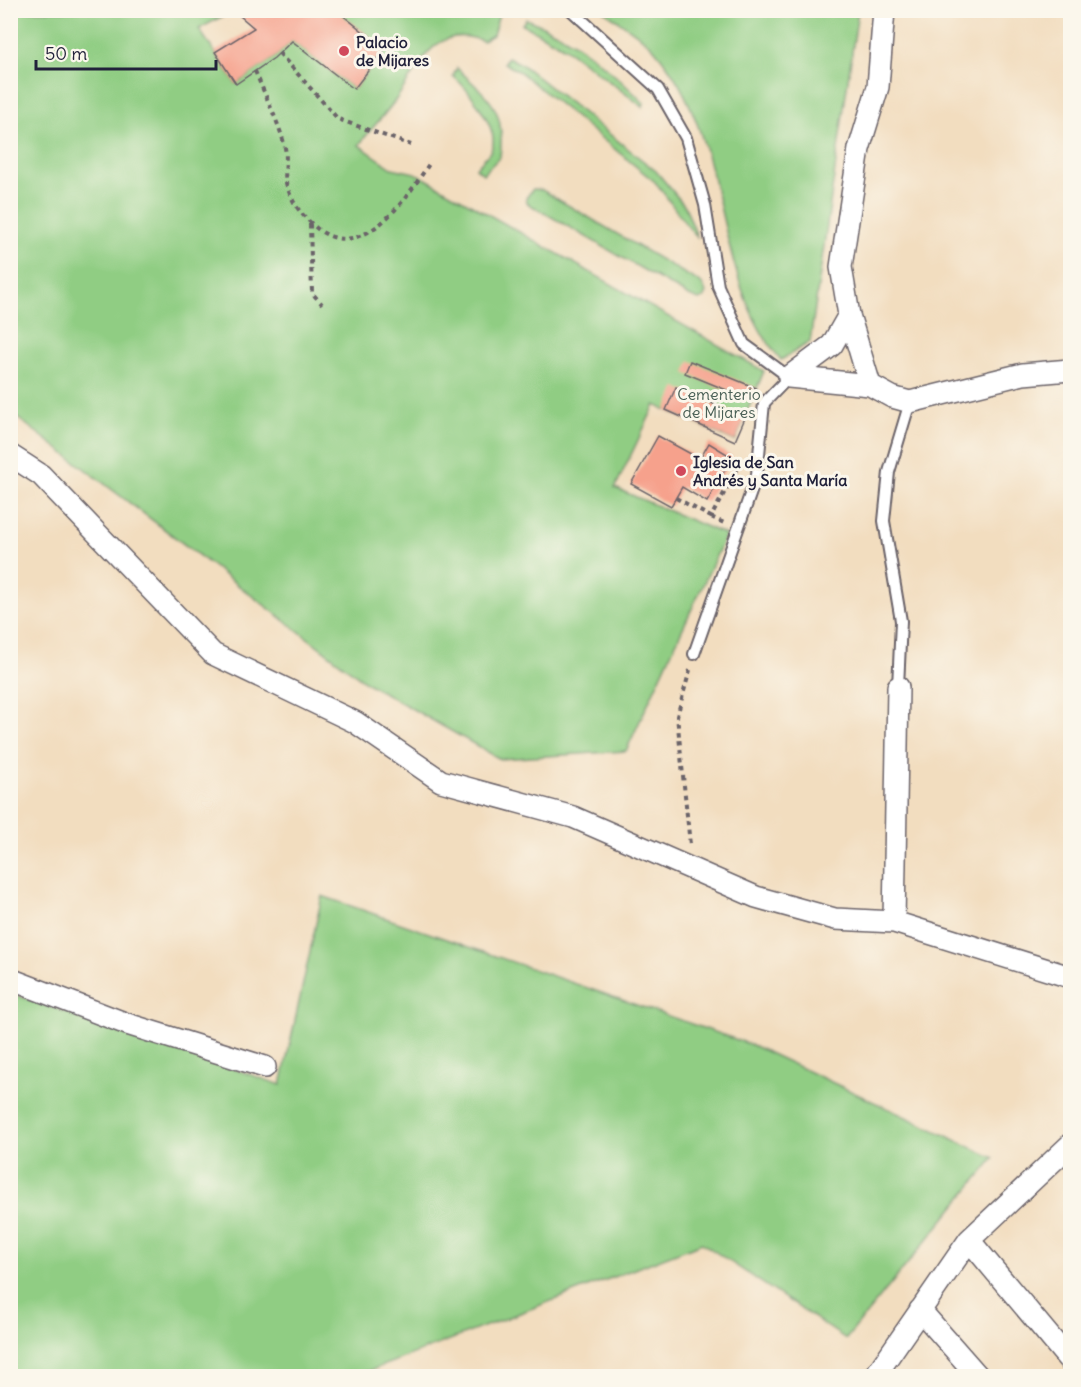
<svg xmlns="http://www.w3.org/2000/svg" width="1081" height="1387" font-family="Delius,sans-serif">
<style>
.green{fill:#90cd83;stroke:#59785f;stroke-width:1.5}
.building{fill:#f6a18c}
.lines{fill:none;stroke-linecap:round;stroke-linejoin:round}
.lane-casing{stroke:#6b6369;stroke-width:14}
.street-casing{stroke:#6b6369;stroke-width:24}
.path{stroke:#6b6369;stroke-width:4;stroke-dasharray:4.5 4.5;stroke-linecap:butt}
.lane{stroke:#fff;stroke-width:10}
.street{stroke:#fff;stroke-width:21}
.poi-dot{fill:#d1495b;stroke:#fbf7ec;stroke-width:2}
.labels{text-anchor:middle;dominant-baseline:central;stroke-width:6;stroke-linejoin:round;paint-order:stroke}
.poi-label{font-size:16px;font-weight:bold;fill:#22223b;stroke:#fbf7ec;text-anchor:start}
.park-label{font-size:16px;fill:#485e54;stroke:#fbf7ec}
</style>
<rect width="100%" height="100%" fill="#fbf7ec"/>
<filter id="ink" filterUnits="userSpaceOnUse"><feTurbulence type="fractalNoise" baseFrequency=".0167" numOctaves="2"/><feDisplacementMap in="SourceGraphic" scale="12" xChannelSelector="R" yChannelSelector="G"/><feConvolveMatrix kernelMatrix="1 2 1 2 8 2 1 2 1" color-interpolation-filters="sRGB"/></filter>
<filter id="wash" filterUnits="userSpaceOnUse"><feTurbulence type="fractalNoise" baseFrequency=".008" numOctaves="4" result="noise"/><feDisplacementMap in="SourceGraphic" scale="24" xChannelSelector="R" yChannelSelector="G"/><feGaussianBlur stdDeviation="1.35" result="paint"/><feColorMatrix in="noise" values="0 0 0 0 0 0 0 0 0 0 0 0 0 0 0 0 0 1.4 0 .05"/><feComposite in="paint" operator="in"/></filter>
<g filter="url(#wash)">
<rect width="100%" height="100%" fill="#f2ddbf"/>
<path class="green" d="M10,11H232L199,29L236,84L274,58L292,41L354,89L385,49L336,11H500L493,35L483,41C435,22 420,65 397,98C386,114 371,128 359,145L392,168L415,173L428,180L764,371L735,441L655,405L615,488L726,535L626,751L500,759L367,683L11,413Z
M604,11H858L810,342L781,360C709,276 733,140 655,50C641,34 620,23 604,11Z
M526,19C573,36 609,68 644,103L643,107L565,48L522,24Z
M508,57L521,64L656,171L685,206L697,237C692,235 663,191 655,182L520,72L504,63Z
M457,68C490,100 506,107 500,157L483,174L476,168C480,162 488,156 491,150C502,130 467,88 453,76Z
M533,189L542,190L701,283L706,292L704,298L699,300L689,296L527,203L526,198Z
M322,896L752,1045L994,1158L846,1339L702,1243L356,1376H11L10,993L281,1085Z"/>
<g id="blocks">
<path class="building" d="M233,10H336L385,49L354,89L292,41L274,58L236,84L215,52L254,28Z
M690,361L756,388L751,400L685,373Z
M676,387L745,418L735,441L666,410Z
M658,436L700,459L709,443L732,457L707,502L682,487L671,506L631,484Z"/>
</g>
</g>
<g filter="url(#ink)">
<use href="#blocks" fill-opacity="0" stroke="#6b6369" stroke-width="1.5"/>
<g class="lines">
<g class="lane-casing">
<path id="lane" d="M571,10L658,89L686,138L705,205L718,286L744,344L789,377L764,403L757,475L694,654
M898,687L901,621L884,521L889,472L910,402"/>
</g>
<g class="street-casing">
<path id="street" d="M789,377L870,385L892,397L910,402L1023,374L1070,370
M789,377L832,345L849,315
M870,385L849,315L841,267L859,149L878,87L884,10
M10,455L41,475L213,654L355,722L441,781L573,817L756,897L835,919L894,922L1070,977
M894,922L898,687
M10,979L127,1024L265,1067
M969,1240L1070,1361
M920,1310L978,1376
M875,1376L969,1240L1070,1145"/>
</g>
<path class="path" d="M279,53L338,119L411,145
M255,71C264,93 281,127 285,148C288,162 282,176 288,189C293,203 300,213 311,223C358,270 405,201 429,164
M310,224L312,293L322,304
M676,498L711,517L740,464
M711,517L724,523
M690,670L677,716L690,845"/>
<use href="#lane" class="lane"/>
<use href="#street" class="street"/>
</g>
</g>
<g class="poi-dot">
<circle cx="344" cy="51" r="6"/>
<circle cx="681" cy="471" r="6"/>
</g>
<g class="labels">
<g class="poi-label">
<text x="356" y="42">Palacio<tspan x="356" dy="18">de Mijares</tspan></text>
<text x="693" y="462">Iglesia de San<tspan x="693" dy="18">Andrés y Santa María</tspan></text>
</g>
<g class="park-label">
<text x="719" y="394">Cementerio<tspan x="719" dy="18">de Mijares</tspan></text>
</g>
</g>
<rect width="1081" height="1387" fill="none" stroke="#fbf7ec" stroke-width="36"/>
<path d="M36 60v9h180v-9" fill="none" stroke="#22223b" stroke-width="3"/>
<text x="45" y="60" font-size="18" fill="#22223b" stroke="#fbf7ec" stroke-width="4.5" paint-order="stroke">50 m</text>
</svg>
